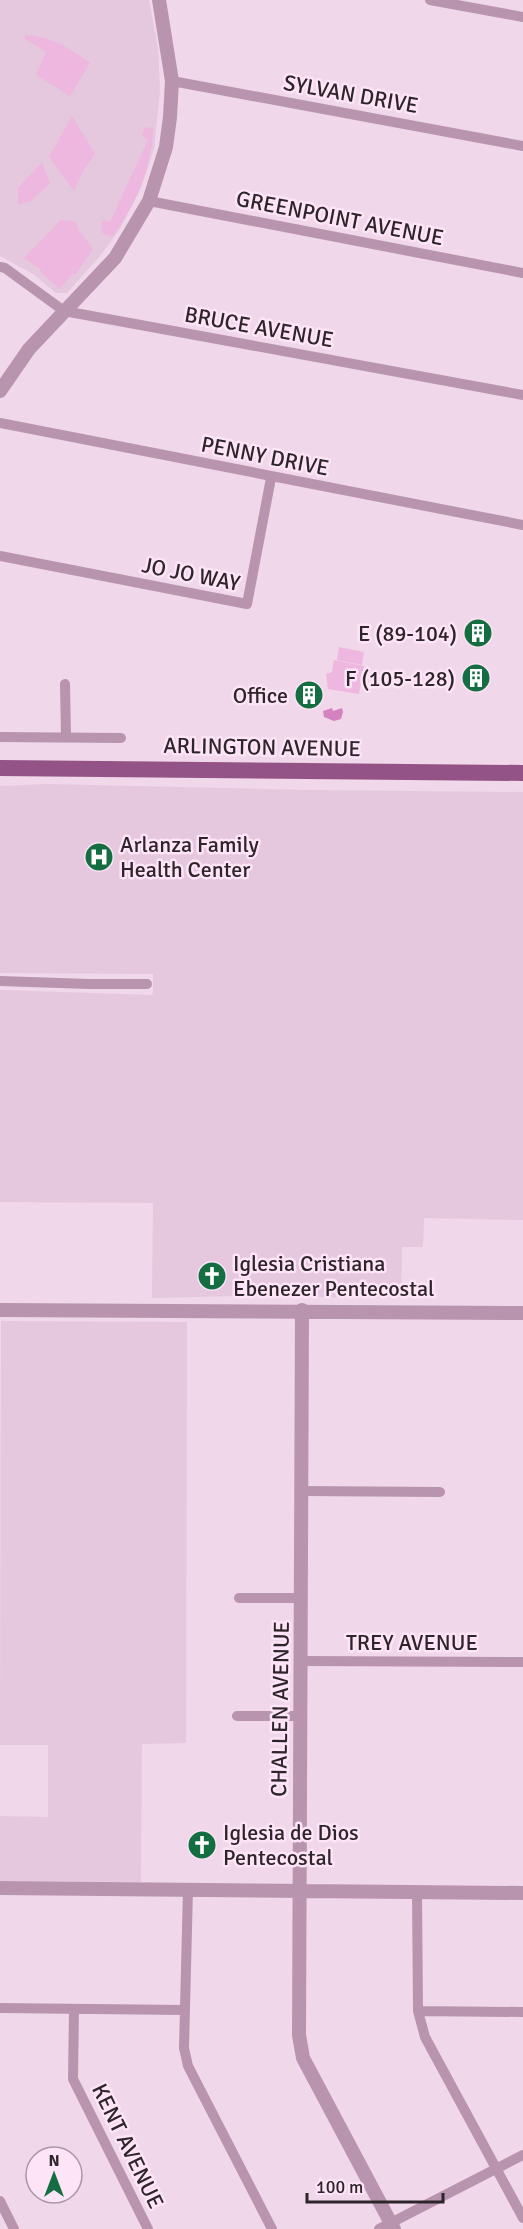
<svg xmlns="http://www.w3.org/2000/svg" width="523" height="2229" font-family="Signika,sans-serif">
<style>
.built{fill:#e5c7de}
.green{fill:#eeb7df}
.water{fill:#d582c1}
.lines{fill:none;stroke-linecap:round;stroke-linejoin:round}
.minor{stroke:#b994af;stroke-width:10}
.tertiary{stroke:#b994af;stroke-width:14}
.primary{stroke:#945386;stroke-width:16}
.labels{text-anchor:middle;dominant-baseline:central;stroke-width:5;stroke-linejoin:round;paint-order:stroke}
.street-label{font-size:22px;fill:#2e252b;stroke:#fde4f6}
.poi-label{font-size:22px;fill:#2e252b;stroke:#fde4f6;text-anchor:end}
</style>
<rect width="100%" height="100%" fill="#f0d7e9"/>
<path class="built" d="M0,0H149L158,48L160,91L154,149L141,188L120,229L100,256L67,293H56L33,274L0,256Z
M48,784L308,790L523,792V1220L424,1218L423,1247H402L401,1298L237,1296L152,1298L153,1203L0,1202V990L152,995L153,992V974L0,973V786Z
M1,1321L187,1322L186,1743L142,1744L141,1882L0,1881V1816L48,1817V1745H0Z"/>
<path class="green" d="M25,35C55,38 66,46 90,63L70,96L36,75L46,52L25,39Z
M72,116L95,154L83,171L74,191L49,157Z
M149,127L153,128C152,168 136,205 112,237L102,233L101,223L104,220L110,222L148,140L142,136L144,129Z
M42,162L50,183L31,201L18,205V188Z
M61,220L75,221L78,229L93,249L75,275L73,274L59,289L40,271L42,268L40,269L24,258Z
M339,647L364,652L362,665L337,660Z
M334,660L364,666L359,694L328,689L326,674L332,672Z"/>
<path class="water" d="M332,708L333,711L342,708L343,712L341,719L334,721L324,717L323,711Z"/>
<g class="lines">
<path class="minor" d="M430,0L523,17
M172,81L523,146
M149,201L523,273
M0,267L5,268L64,311L523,395
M0,423L523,525
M0,556L247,604L271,478
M65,684L66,737
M0,737L121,738
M0,981L89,984H147
M303,1491L440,1492
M239,1598H302
M302,1661L523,1662
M237,1716H300
M188,1889L184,2048L188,2066L272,2229
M417,1893L418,2011L425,2037L523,2218
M0,2008L185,2010
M74,2009L73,2079L148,2229
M418,2011L523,2012
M0,2201L14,2229
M379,2229L523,2155"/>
<path class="tertiary" d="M0,391L29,349L115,258L149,201L166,147L170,117L172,81L159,0
M0,1310L523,1313
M302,1310C303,1552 298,1793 299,2035L303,2058L394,2229
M0,1888L523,1893"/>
<path class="primary" d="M0,768L523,773"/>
</g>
<defs>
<g id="building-disc" transform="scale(1.5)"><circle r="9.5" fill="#146e42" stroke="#fde4f6"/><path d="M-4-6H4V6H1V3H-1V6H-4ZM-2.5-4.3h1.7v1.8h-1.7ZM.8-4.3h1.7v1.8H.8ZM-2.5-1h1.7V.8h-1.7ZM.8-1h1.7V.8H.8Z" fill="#fff"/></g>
<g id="hospital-disc" transform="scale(1.5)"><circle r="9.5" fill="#146e42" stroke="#fde4f6"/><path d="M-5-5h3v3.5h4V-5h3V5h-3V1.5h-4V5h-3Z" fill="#fff"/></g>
<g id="church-disc" transform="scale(1.5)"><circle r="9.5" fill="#146e42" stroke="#fde4f6"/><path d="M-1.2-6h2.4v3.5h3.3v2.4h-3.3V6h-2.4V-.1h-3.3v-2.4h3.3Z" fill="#fff"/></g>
</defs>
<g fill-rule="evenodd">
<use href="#building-disc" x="478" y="633"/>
<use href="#building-disc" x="476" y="678"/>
<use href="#building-disc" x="309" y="695"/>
<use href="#hospital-disc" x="99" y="857"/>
<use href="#church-disc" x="212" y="1276"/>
<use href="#church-disc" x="202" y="1845"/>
</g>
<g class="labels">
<g class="street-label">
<text transform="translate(351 94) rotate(10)">SYLVAN DRIVE</text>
<text transform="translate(340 218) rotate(11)">GREENPOINT AVENUE</text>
<text transform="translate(259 327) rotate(10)">BRUCE AVENUE</text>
<text transform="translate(265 456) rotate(11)">PENNY DRIVE</text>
<text transform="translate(191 574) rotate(11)">JO JO WAY</text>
<text transform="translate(262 747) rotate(1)">ARLINGTON AVENUE</text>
<text x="412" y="1642">TREY AVENUE</text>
<text transform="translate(280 1709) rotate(-89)">CHALLEN AVENUE</text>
<text transform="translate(128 2146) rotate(64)">KENT AVENUE</text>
</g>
<g class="poi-label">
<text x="457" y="633">E (89-104)</text>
<text x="455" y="678">F (105-128)</text>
<text x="288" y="695">Office</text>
<text x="120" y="844" text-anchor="start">Arlanza Family<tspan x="120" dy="25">Health Center</tspan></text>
<text x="233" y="1263" text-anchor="start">Iglesia Cristiana<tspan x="233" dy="25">Ebenezer Pentecostal</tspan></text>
<text x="223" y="1832" text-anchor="start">Iglesia de Dios<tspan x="223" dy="25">Pentecostal</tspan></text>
</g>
</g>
<g transform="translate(54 2175)"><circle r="28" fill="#fde4f6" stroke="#aa98a5" stroke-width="1.5"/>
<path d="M0-4.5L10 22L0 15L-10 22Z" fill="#146e42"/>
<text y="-9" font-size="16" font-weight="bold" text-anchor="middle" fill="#2e252b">N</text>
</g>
<path d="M307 2193v9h136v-9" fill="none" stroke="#2e252b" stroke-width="3"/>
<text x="316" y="2193" font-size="18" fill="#2e252b" stroke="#fde4f6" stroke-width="4.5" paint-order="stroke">100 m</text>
</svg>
